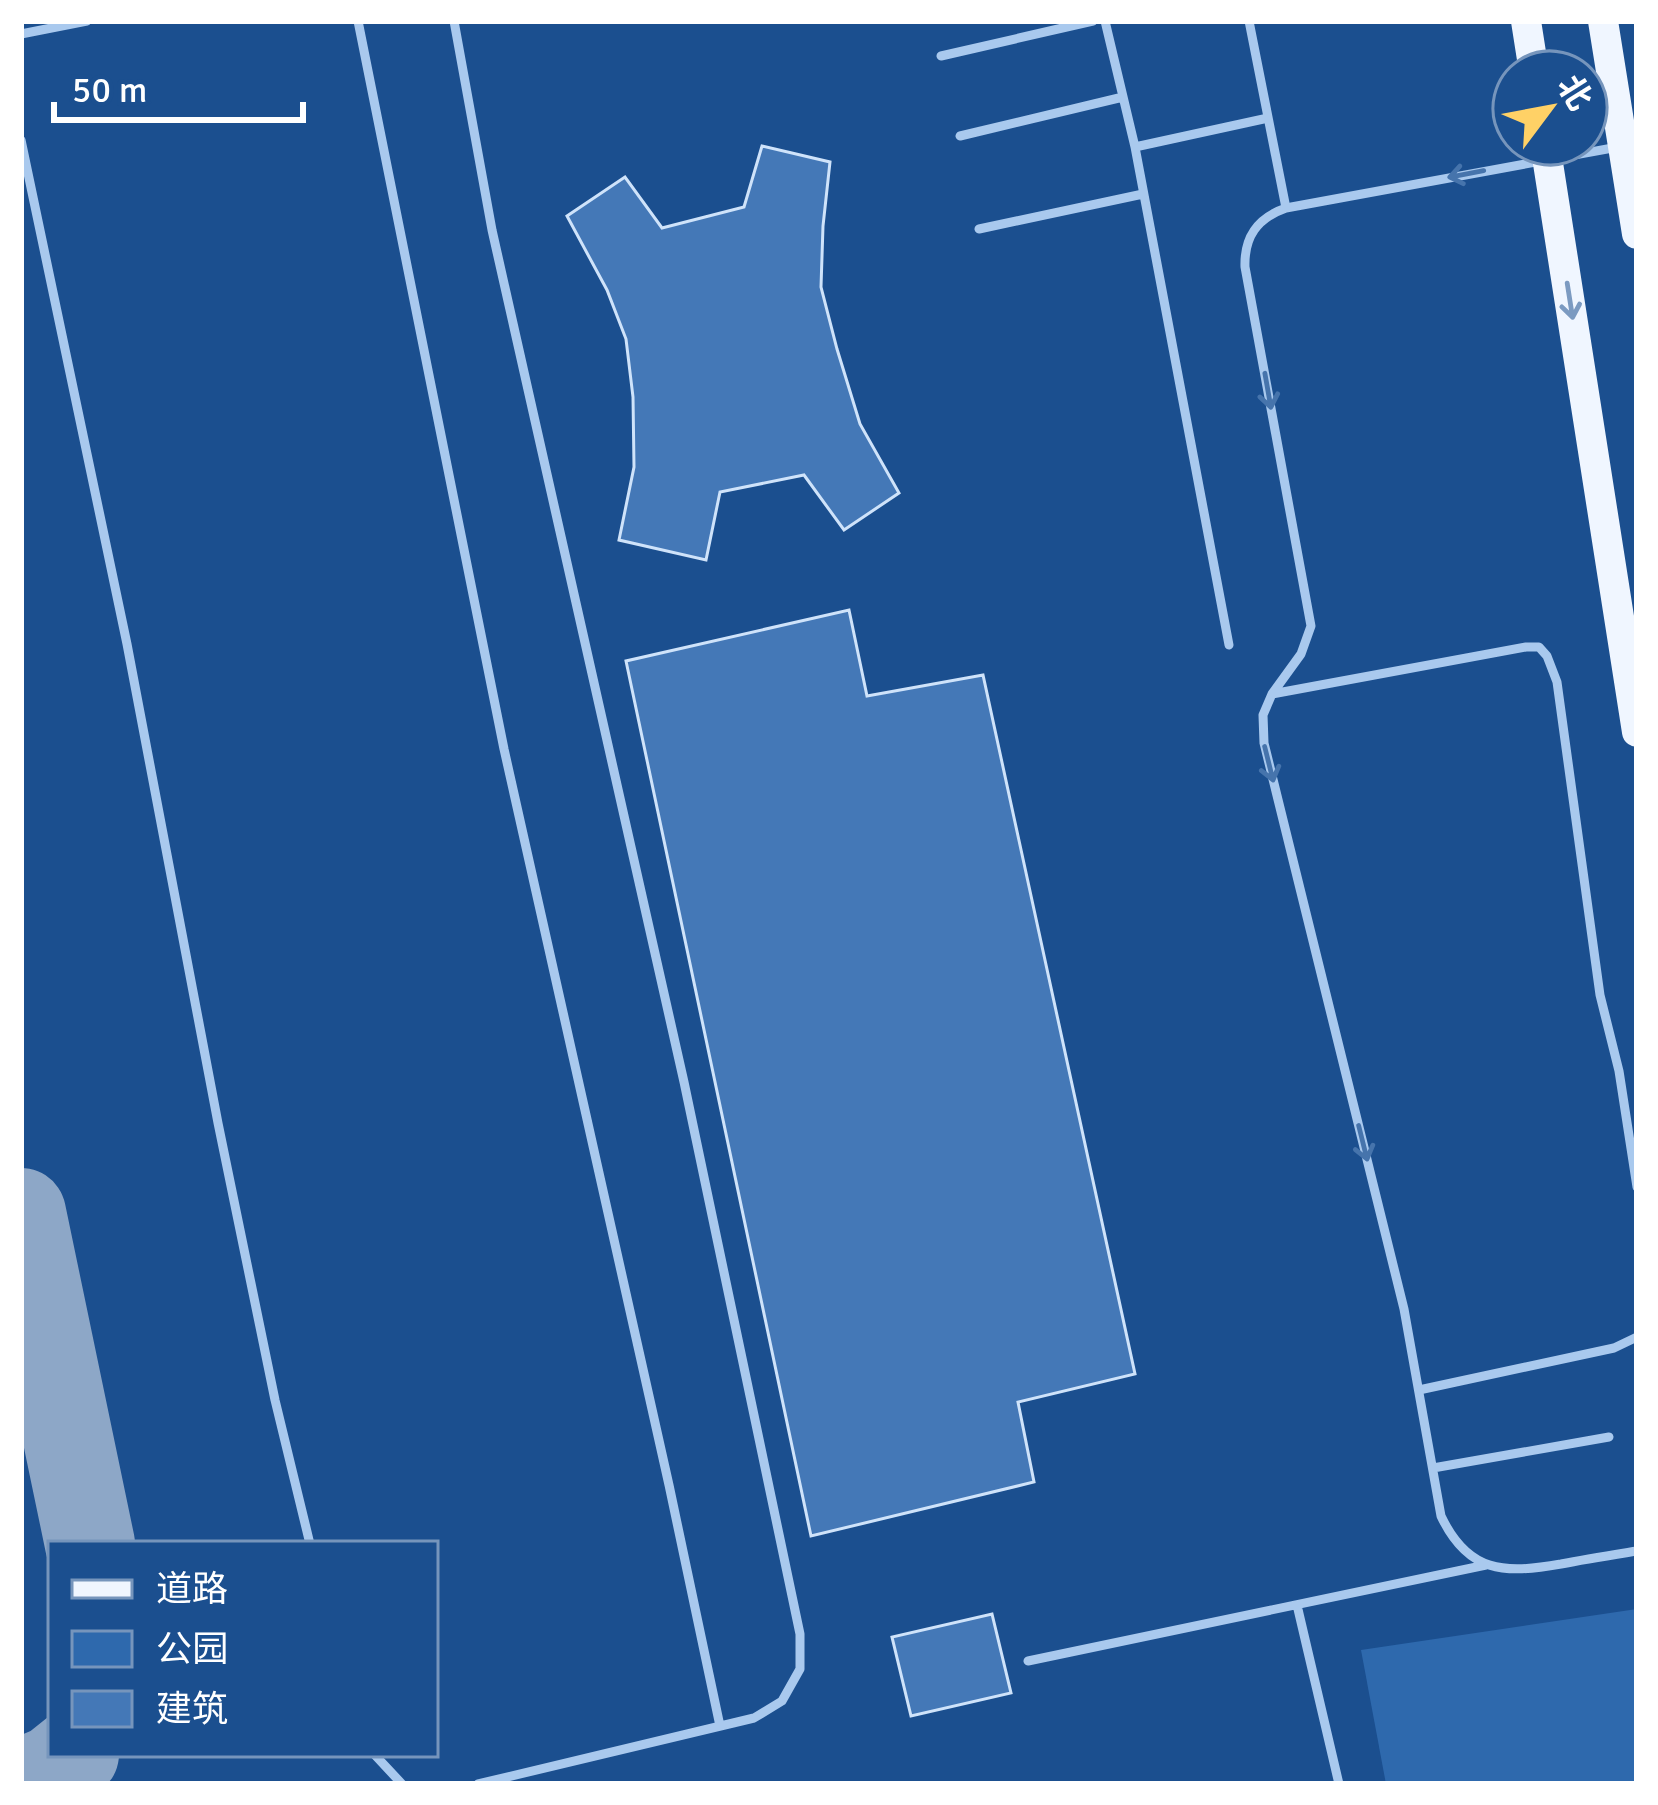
<svg xmlns="http://www.w3.org/2000/svg" width="1658" height="1805" font-family="Signika,'Noto Sans SC',sans-serif">
<style>
.green{fill:#2e69ad}
.lines{fill:none;stroke-linecap:round;stroke-linejoin:round}
.taxiway{stroke:#8da7c7;stroke-width:90}
.building{fill:#4478b7;stroke:#cfe3fa;stroke-width:3}
.service{stroke:#a9c9ee;stroke-width:9}
.primary{stroke:#f0f6ff;stroke-width:30}
.oneway{stroke:#4674ac}
.oneway2{stroke:#7b9ac1}
</style>
<rect width="100%" height="100%" fill="#1b4f8f"/>
<path class="green" d="M1637,1609V1784H1386L1361,1650Z"/>
<g class="lines">
<path class="taxiway" d="M21,1213L90,1544
M21,1784L54,1770L74,1754"/>
</g>
<path class="building" d="M762,146L830,162L823,226L821,287L837,349L860,424L899,493L844,530L804,475L720,492L706,560L619,540L634,467L633,397L626,339L607,290L567,216L625,177L662,228L744,207Z
M849,610L867,696L983,675L1135,1374L1018,1402L1034,1482L811,1536L626,661Z
M992,1614L1011,1693L911,1716L892,1637Z"/>
<g class="lines">
<path class="service" d="M358,21L504,749L669,1485L720,1726
M454,21L492,230L684,1082L800,1634V1669L782,1701L754,1718L478,1784
M1105,21L1135,147
M1249,21L1286,208
M21,34L87,21
M941,56L1093,21
M960,136L1123,97
M21,140L127,644L218,1123L275,1400L310,1544
M1618,147L1286,208C1257,218 1244,237 1245,267L1311,626L1301,654L1272,694L1263,715L1264,743L1404,1309L1441,1516C1468,1573 1504,1574 1561,1564C1586,1559 1612,1555 1637,1551
M979,229L1143,194
M1229,645L1135,147L1268,118
M1272,694L1526,647H1539L1547,656L1557,682L1600,995L1619,1071L1637,1187
M1419,1390L1614,1348L1637,1337
M1433,1468L1609,1437
M1297,1605L1339,1784
M1028,1661L1486,1565
M374,1754L402,1784"/>
<path class="primary" d="M1526,21L1534,72
M1603,21L1637,234
M1545,144L1637,732"/>
</g>
<defs><path id="oneway-shaft" d="M-6 0H5M1.5-3L5.5 0L1.5 3" fill="none" stroke-width="1.6" stroke-linecap="round" stroke-linejoin="round" transform="scale(3)"/></defs>
<g class="oneway">
<use href="#oneway-shaft" transform="translate(1466 174) rotate(169)"/>
<use href="#oneway-shaft" transform="translate(1268 391) rotate(80)"/>
<use href="#oneway-shaft" transform="translate(1269 764) rotate(76)"/>
<use href="#oneway-shaft" transform="translate(1363 1143) rotate(76)"/>
</g>
<use class="oneway2" href="#oneway-shaft" transform="translate(1570 301) rotate(81)"/>
<rect width="1658" height="1805" fill="none" stroke="#ffffff" stroke-width="48"/>
<rect x="48" y="1541" width="390" height="216" fill="#1b4f8f" stroke="#7695bc" stroke-width="3"/>
<rect x="72" y="1580" width="60" height="18" fill="#f0f6ff" stroke="#7695bc" stroke-width="3"/>
<text x="156" y="1601" font-size="36" fill="#ffffff">道路</text>
<rect x="72" y="1631" width="60" height="36" fill="#2e69ad" stroke="#7695bc" stroke-width="3"/>
<text x="156" y="1661" font-size="36" fill="#ffffff">公园</text>
<rect x="72" y="1691" width="60" height="36" fill="#4478b7" stroke="#7695bc" stroke-width="3"/>
<text x="156" y="1721" font-size="36" fill="#ffffff">建筑</text>
<g transform="translate(1550 108) rotate(58)"><circle r="57" fill="#1b4f8f" stroke="#7695bc" stroke-width="3"/>
<path d="M0-9L21 45L0 30L-21 45Z" fill="#ffd166"/>
<text y="-18" font-size="33" font-weight="bold" text-anchor="middle" fill="#ffffff">北</text>
</g>
<path d="M54 102v18h249v-18" fill="none" stroke="#ffffff" stroke-width="6"/>
<text x="72" y="102" font-size="36" fill="#ffffff" stroke="#1b4f8f" stroke-width="9" paint-order="stroke">50 m</text>
</svg>
